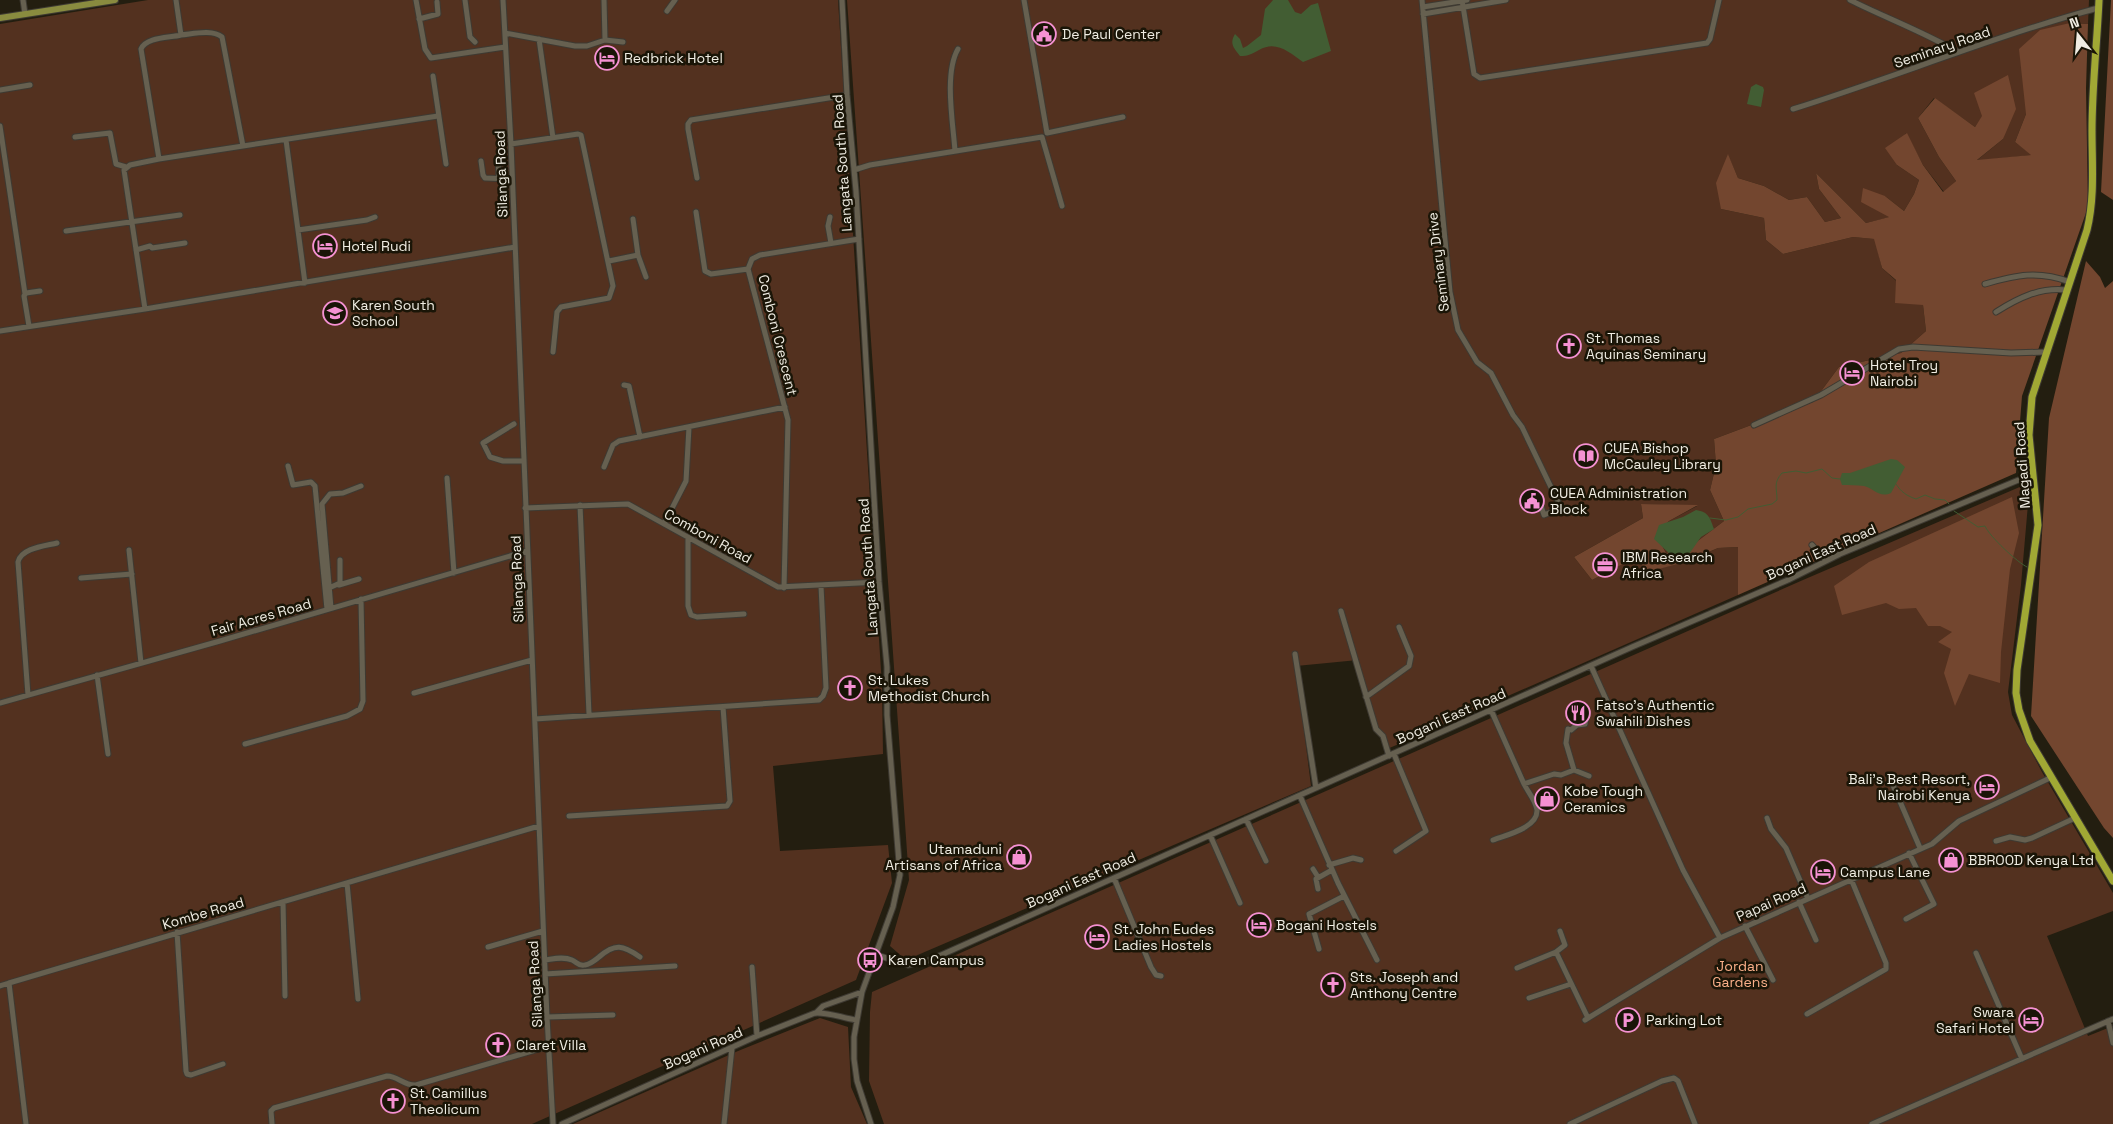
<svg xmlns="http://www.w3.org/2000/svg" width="2113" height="1124" font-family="'Space Grotesk',sans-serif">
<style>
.green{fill:#53311f}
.forest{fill:#73462f}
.water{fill:#425d33}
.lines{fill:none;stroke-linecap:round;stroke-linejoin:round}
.stream{stroke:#425d33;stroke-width:1}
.minor-casing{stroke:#3e3a32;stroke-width:7}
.major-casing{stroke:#3e3a32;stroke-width:8}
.highway-casing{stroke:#3e3a32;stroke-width:9}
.minor{stroke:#666050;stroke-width:5}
.major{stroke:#898b3f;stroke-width:6}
.highway{stroke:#a1a834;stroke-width:7}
.labels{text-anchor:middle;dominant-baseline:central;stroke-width:5;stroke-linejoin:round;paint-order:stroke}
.poi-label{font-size:14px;fill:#f0ede3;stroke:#1a1507;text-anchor:start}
.street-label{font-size:14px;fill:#f0ede3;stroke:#1a1507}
.park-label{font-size:14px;fill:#faaf89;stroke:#1a1507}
</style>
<rect width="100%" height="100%" fill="#231e10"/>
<path class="green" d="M148,0H838L882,686L883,754L773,766L780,851L888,845L892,883L856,980L532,1124H0V24Z
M847,0H2089L2088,24L2070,23L2026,114L2015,142L2032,155L1976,161L2003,139L2008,76L1993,85L1982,117L1975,127L1934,98L1918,118L1939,157L1956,181L1944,192L1923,165L1906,133L1897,165L1919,180L1914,194L1904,211L1885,196L1890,217L1866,223L1816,173L1819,189L1841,218L1825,222L1807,197L1789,200L1764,186L1738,178L1728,155L1721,209L1764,218L1766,240L1783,254L1853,237L1875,239L1882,268L1923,305L1926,331L1901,353L1839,367L1813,402L1714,439L1716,465L1710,490L1724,521L1695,543L1666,553L1656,534L1669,521L1697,506L1641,504L1643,518L1574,557L1592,580L1640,554L1644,572L1685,562L1718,548L1738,547V595L1385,750L1358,660L1296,666L1311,786L906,960L890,946L909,880Z
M2022,486L2028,504L2021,585L2008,692L2012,715L2042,772L2113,893V911L2047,936L2088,1036L2113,1026V1124H884L869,1081L870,1012L872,992L1803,580Z
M820,1018L848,1027L851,1087L867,1124H573L738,1051Z"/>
<path class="forest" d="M2111,0H2113V200L2101,192Z
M2070,23L2088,24L2086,88L2088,207L2022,396L2016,473L1738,595V547L1718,548L1685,562L1644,573L1640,555L1592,580L1574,557L1643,518L1641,504L1698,505L1669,521L1656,534L1666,553L1695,543L1724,521L1710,490L1716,465L1714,439L1813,402L1839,367L1901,353L1926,331L1923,305L1895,303L1896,280L1882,268L1874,239L1853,237L1783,254L1766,240L1764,218L1721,209L1716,183L1728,154L1738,178L1764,186L1789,200L1807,197L1825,222L1841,218L1819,189L1816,173L1866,223L1889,217L1861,202L1863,188L1885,196L1904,211L1914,194L1919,180L1897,165L1885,148L1907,133L1923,165L1943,192L1956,181L1939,157L1918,118L1935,98L1975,127L1982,116L1974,93L2008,75L2016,109L2003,139L1977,160L2031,155L2015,142L2026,114L2019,49L2040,30Z
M2086,261L2100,277L2105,288L2113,281V838L2104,828L2031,716L2049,418Z
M2012,497L2019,533L2010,569L2001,652L2000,683L1969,674L1955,706L1944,673L1951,649L1938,642L1952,632L1940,626H1928L1916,608L1899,609L1886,603L1842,615L1834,586L1869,562Z"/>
<path class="water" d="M1273,0H1288L1295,12L1301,14L1311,5L1318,3L1331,51L1303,62C1289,52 1276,40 1259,50C1251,54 1249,56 1240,56C1234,48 1229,44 1235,34L1240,39L1243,48L1247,46L1261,35L1265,9Z
M1756,84L1763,87L1764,90L1761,107L1747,104L1751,87Z
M1891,459L1897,460L1905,467L1891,493C1879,498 1875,489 1864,486C1857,485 1849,485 1842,485L1840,479L1842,473H1850Z
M1696,510C1709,512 1710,518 1714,529L1701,537L1687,557H1673L1654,539L1659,525L1683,517Z"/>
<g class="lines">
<path class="stream" d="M1896,484C1901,492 1907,496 1916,499L1925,495L1935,499L1945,500L1949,504
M1954,511L1978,527L1985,526C1989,536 2018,563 2027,567
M1710,518L1726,520L1738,517L1748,509L1772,504L1777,500C1777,488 1773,483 1782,473L1796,471L1806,473L1822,469L1832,478L1840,479"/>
<g class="minor-casing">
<path id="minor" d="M23,0L25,14
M416,0L425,49L431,58L505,47
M465,0L470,37L475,42
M503,0L511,144L547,1017L553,1124
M604,0L605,40
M842,0L847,95L856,191L879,582L887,667V715L900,875L893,907L862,992L854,1037V1059L857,1081L871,1124
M1024,0L1047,133L1123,117
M1422,0L1450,292L1458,330L1477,362L1491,373L1513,415L1522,427L1561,508L1544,515L1540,503L1532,492
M1462,0L1474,74L1480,78L1707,43L1710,39L1719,0
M1850,0C1886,18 1924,32 1958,52
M1423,7L1467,0
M667,11L675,0
M1423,14L1506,0
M419,19L438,14L437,2
M505,33L575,46H587L605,40L623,42
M181,35C193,34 212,29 222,37L243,146L438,116
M539,39L553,138
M433,76L446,164
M0,90L30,85
M1793,109C1895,77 1995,36 2098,8
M0,126L25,294
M75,137L110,133L116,164L126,167
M286,140L305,283
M511,144L578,134L581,135L613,286L609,298L561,307L557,312L553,352
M955,151C953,123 944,73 958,49
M498,157L499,178
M159,159L243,146
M481,161L483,175L485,178L512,179
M854,170L870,165L1042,137L1062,206
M697,178L688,129V124L691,120L847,95
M696,212L705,271L711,274L748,269
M830,217L828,226L831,243
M633,219L638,255L646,277
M298,230L367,220L375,217
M66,231L180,215
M136,250L150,246L152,248L185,243
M609,261L638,255
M1985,284C2016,275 2038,270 2070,282
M145,309L124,170L130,165L159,159L141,49C146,37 169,38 181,35L176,0
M1996,312C2018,298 2040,287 2067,290
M29,326L24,296L26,293L40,291
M0,331L145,309L515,247
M624,385L629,386L640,437
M514,424L483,443L490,457L503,461H523
M1754,425L1821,395L1899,349L1913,347L2011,353L2045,352
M288,466L293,485L311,482L315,486L327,609
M604,467L613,445L619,441L785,407
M447,478L454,573
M580,505L589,714
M525,508L628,504L778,587L879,582
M664,524L686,481L689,427
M688,537V606L691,615L697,617L744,614
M1812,545L1826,561
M129,550L141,663
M81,578L132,574
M339,585L359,579
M329,588L340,583V560
M784,588L788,420L748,269L752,259L760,255L859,239
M331,608L322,504L330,494L343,493L361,486
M1341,611L1376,729L1383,736L1389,756
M1295,654L1316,788
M1591,666L1683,870L1720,938
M97,675L108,754
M414,693L532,660
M28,695L18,562C21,548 45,546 57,543
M1366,697L1409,666L1411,656L1399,627
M0,703L220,641L527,551
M1491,710L1524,784L1554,774L1561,775L1574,770L1566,743L1568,729L1571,730L1577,725L1585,724L1587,713
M535,719L819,700L823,696L826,688L821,586
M245,744L347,716L360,709L363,701L361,599
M1394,754L1426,831L1396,851
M1574,770L1589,776
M1889,776L1920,848
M1300,796L1338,883L1377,960
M569,816L727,806L730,801L723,707
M1767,818L1771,829L1786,848L1808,899
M1246,819L1266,861
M1210,835L1240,903
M1493,840C1506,835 1538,828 1537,810C1536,801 1528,792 1524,784
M1996,841L2010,837L2025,840L2032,838L2075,818
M1329,865L1353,858L1361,860
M1313,869L1318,877
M1114,878L1151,967L1156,975L1161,976
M347,883L358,999
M1318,889L1316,879L1332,870
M283,902L285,996
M1799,902L1816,940
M1906,919L1934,904L1909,853
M1745,926L1773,980
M177,932L186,1071L187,1074L191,1075L223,1064
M488,947L543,931
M1319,949L1309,914L1344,896
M1556,952L1565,945L1560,931
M1976,953L2022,1059
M877,955L908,965L930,960L1632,647L1788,580L1840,554L2033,474
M545,960C553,959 563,956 572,960C577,962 579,967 585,965C591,964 595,960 599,957C615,943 623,945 640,957
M752,967L757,1036
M1517,968L1556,952L1588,1018
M545,974L675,966
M0,986L9,983
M1529,998L1571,984
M816,1013L823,1006L862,992
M1807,1014L1886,969V963L1851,879
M547,1017L613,1015
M1585,1020L1720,938L1932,844L1959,821L2052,777
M2108,1021L2113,1043
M26,1124L9,983L539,826
M272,1124L271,1111L274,1108L387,1076C398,1076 404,1086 416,1085L549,1046
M562,1124L757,1036L815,1013C829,1012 842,1018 856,1020
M724,1124L732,1048
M1570,1124L1662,1081L1674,1078L1678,1081L1695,1124
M1872,1124L2113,1019"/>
</g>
<g class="major-casing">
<path id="major" d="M0,18L115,0"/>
</g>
<g class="highway-casing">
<path id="highway" d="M2099,0C2097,44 2092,87 2092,131C2092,164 2095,197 2087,230L2032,397L2029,435L2038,525L2017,670L2016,693L2019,710L2030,741L2113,881"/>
</g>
<use href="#minor" class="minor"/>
<use href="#major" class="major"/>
<use href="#highway" class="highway"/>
</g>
<defs>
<g id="civic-ring" transform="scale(1.25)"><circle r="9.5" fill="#1a1507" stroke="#f591d2" stroke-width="1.5"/><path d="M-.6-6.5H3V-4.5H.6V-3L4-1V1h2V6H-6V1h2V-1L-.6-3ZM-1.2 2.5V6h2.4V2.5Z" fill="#f591d2"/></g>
<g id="hotel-ring" transform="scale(1.25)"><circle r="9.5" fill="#1a1507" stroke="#f591d2" stroke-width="1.5"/><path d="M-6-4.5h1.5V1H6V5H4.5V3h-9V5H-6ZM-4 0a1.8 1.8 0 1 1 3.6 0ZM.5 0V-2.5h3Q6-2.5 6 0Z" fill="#f591d2"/></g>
<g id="school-ring" transform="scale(1.25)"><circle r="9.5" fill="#1a1507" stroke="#f591d2" stroke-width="1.5"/><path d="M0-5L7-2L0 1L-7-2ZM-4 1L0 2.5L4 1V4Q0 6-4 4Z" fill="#f591d2"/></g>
<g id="church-ring" transform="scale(1.25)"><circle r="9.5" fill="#1a1507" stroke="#f591d2" stroke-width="1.5"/><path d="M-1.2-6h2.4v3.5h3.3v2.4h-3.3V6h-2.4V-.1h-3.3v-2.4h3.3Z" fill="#f591d2"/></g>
<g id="library-ring" transform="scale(1.25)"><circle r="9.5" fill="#1a1507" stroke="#f591d2" stroke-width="1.5"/><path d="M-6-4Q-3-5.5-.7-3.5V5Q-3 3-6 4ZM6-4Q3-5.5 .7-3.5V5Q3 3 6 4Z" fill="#f591d2"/></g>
<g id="office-ring" transform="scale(1.25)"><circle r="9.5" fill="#1a1507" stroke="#f591d2" stroke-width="1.5"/><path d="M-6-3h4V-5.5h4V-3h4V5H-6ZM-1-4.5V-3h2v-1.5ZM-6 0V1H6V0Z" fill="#f591d2"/></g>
<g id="restaurant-ring" transform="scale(1.25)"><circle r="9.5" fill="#1a1507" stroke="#f591d2" stroke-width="1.5"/><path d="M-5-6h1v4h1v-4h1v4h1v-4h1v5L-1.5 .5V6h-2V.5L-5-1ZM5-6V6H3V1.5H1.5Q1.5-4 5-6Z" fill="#f591d2"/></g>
<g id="shop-ring" transform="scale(1.25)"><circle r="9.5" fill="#1a1507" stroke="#f591d2" stroke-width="1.5"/><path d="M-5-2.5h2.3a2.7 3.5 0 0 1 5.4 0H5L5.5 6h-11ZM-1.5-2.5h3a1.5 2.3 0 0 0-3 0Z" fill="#f591d2"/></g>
<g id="bus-ring" transform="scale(1.25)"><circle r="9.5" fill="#1a1507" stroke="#f591d2" stroke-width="1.5"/><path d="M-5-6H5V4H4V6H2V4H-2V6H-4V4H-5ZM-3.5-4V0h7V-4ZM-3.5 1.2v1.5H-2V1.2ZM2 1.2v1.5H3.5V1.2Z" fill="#f591d2"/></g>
<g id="parking-ring" transform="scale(1.25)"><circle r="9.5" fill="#1a1507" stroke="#f591d2" stroke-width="1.5"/><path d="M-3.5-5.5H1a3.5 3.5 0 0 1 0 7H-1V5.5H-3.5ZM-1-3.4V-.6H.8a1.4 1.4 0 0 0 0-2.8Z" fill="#f591d2"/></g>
</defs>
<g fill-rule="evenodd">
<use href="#civic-ring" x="1044" y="34"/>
<use href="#hotel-ring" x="607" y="58"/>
<use href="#hotel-ring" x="325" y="246"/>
<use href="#school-ring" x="335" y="313"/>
<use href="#church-ring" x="1569" y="346"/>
<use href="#hotel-ring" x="1852" y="373"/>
<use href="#library-ring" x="1586" y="456"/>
<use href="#civic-ring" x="1532" y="501"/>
<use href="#office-ring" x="1605" y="565"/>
<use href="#church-ring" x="850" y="688"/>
<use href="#restaurant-ring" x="1578" y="713"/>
<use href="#hotel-ring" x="1987" y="787"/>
<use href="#shop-ring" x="1547" y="799"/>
<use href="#shop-ring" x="1019" y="857"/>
<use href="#shop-ring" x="1951" y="860"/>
<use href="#hotel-ring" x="1823" y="872"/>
<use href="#hotel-ring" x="1259" y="925"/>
<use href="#hotel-ring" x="1097" y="937"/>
<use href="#bus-ring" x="870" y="960"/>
<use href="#church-ring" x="1333" y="985"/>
<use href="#parking-ring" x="1628" y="1020"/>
<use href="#hotel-ring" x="2031" y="1020"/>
<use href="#church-ring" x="498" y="1045"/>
<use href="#church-ring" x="393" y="1101"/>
</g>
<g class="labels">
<g class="poi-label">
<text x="1062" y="34">De Paul Center</text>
<text x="624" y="58">Redbrick Hotel</text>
<text x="342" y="246">Hotel Rudi</text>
<text x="352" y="305">Karen South<tspan x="352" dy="16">School</tspan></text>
<text x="1586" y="338">St. Thomas<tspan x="1586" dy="16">Aquinas Seminary</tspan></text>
<text x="1870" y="365">Hotel Troy<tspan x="1870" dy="16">Nairobi</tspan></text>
<text x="1604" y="448">CUEA Bishop<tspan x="1604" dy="16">McCauley Library</tspan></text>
<text x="1550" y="493">CUEA Administration<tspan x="1550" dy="16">Block</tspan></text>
<text x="1622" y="557">IBM Research<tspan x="1622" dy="16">Africa</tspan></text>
<text x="868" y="680">St. Lukes<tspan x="868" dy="16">Methodist Church</tspan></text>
<text x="1596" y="705">Fatso's Authentic<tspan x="1596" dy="16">Swahili Dishes</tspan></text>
<text x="1970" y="779" text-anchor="end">Bali's Best Resort,<tspan x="1970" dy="16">Nairobi Kenya</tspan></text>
<text x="1564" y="791">Kobe Tough<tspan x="1564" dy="16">Ceramics</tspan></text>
<text x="1002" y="849" text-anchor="end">Utamaduni<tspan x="1002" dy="16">Artisans of Africa</tspan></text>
<text x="1968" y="860">BBROOD Kenya Ltd</text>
<text x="1840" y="872">Campus Lane</text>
<text x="1276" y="925">Bogani Hostels</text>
<text x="1114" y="929">St. John Eudes<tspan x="1114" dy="16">Ladies Hostels</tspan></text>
<text x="888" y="960">Karen Campus</text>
<text x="1350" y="977">Sts. Joseph and<tspan x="1350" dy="16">Anthony Centre</tspan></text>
<text x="2014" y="1012" text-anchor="end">Swara<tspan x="2014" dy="16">Safari Hotel</tspan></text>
<text x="1646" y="1020">Parking Lot</text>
<text x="516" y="1045">Claret Villa</text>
<text x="410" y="1093">St. Camillus<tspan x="410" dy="16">Theolicum</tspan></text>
</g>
<g class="street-label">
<text transform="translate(1942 47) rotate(-19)">Seminary Road</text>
<text transform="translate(842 163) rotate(-94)">Langata South Road</text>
<text transform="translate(501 174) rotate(-92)">Silanga Road</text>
<text transform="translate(1438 262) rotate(-97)">Seminary Drive</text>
<text transform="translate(778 335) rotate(76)">Comboni Crescent</text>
<text transform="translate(2022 465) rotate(-94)">Magadi Road</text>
<text transform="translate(708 536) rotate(29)">Comboni Road</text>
<text transform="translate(1821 552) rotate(-24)">Bogani East Road</text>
<text transform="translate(868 567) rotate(-94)">Langata South Road</text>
<text transform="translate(517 579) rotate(-92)">Silanga Road</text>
<text transform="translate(261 617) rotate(-16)">Fair Acres Road</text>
<text transform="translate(1451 716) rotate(-24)">Bogani East Road</text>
<text transform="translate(1081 880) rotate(-24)">Bogani East Road</text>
<text transform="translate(1771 902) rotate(-24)">Papai Road</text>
<text transform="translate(203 913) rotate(-16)">Kombe Road</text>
<text transform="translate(535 984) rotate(-93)">Silanga Road</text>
<text transform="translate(703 1048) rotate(-24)">Bogani Road</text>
</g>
<g class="park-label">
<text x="1740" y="966">Jordan<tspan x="1740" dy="16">Gardens</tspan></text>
</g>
</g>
<g transform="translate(2078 35) rotate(343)" stroke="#1a1507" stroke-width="4" paint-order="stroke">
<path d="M0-4L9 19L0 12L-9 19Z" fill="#f0ede3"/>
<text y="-8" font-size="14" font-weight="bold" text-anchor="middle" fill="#f0ede3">N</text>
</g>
</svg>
